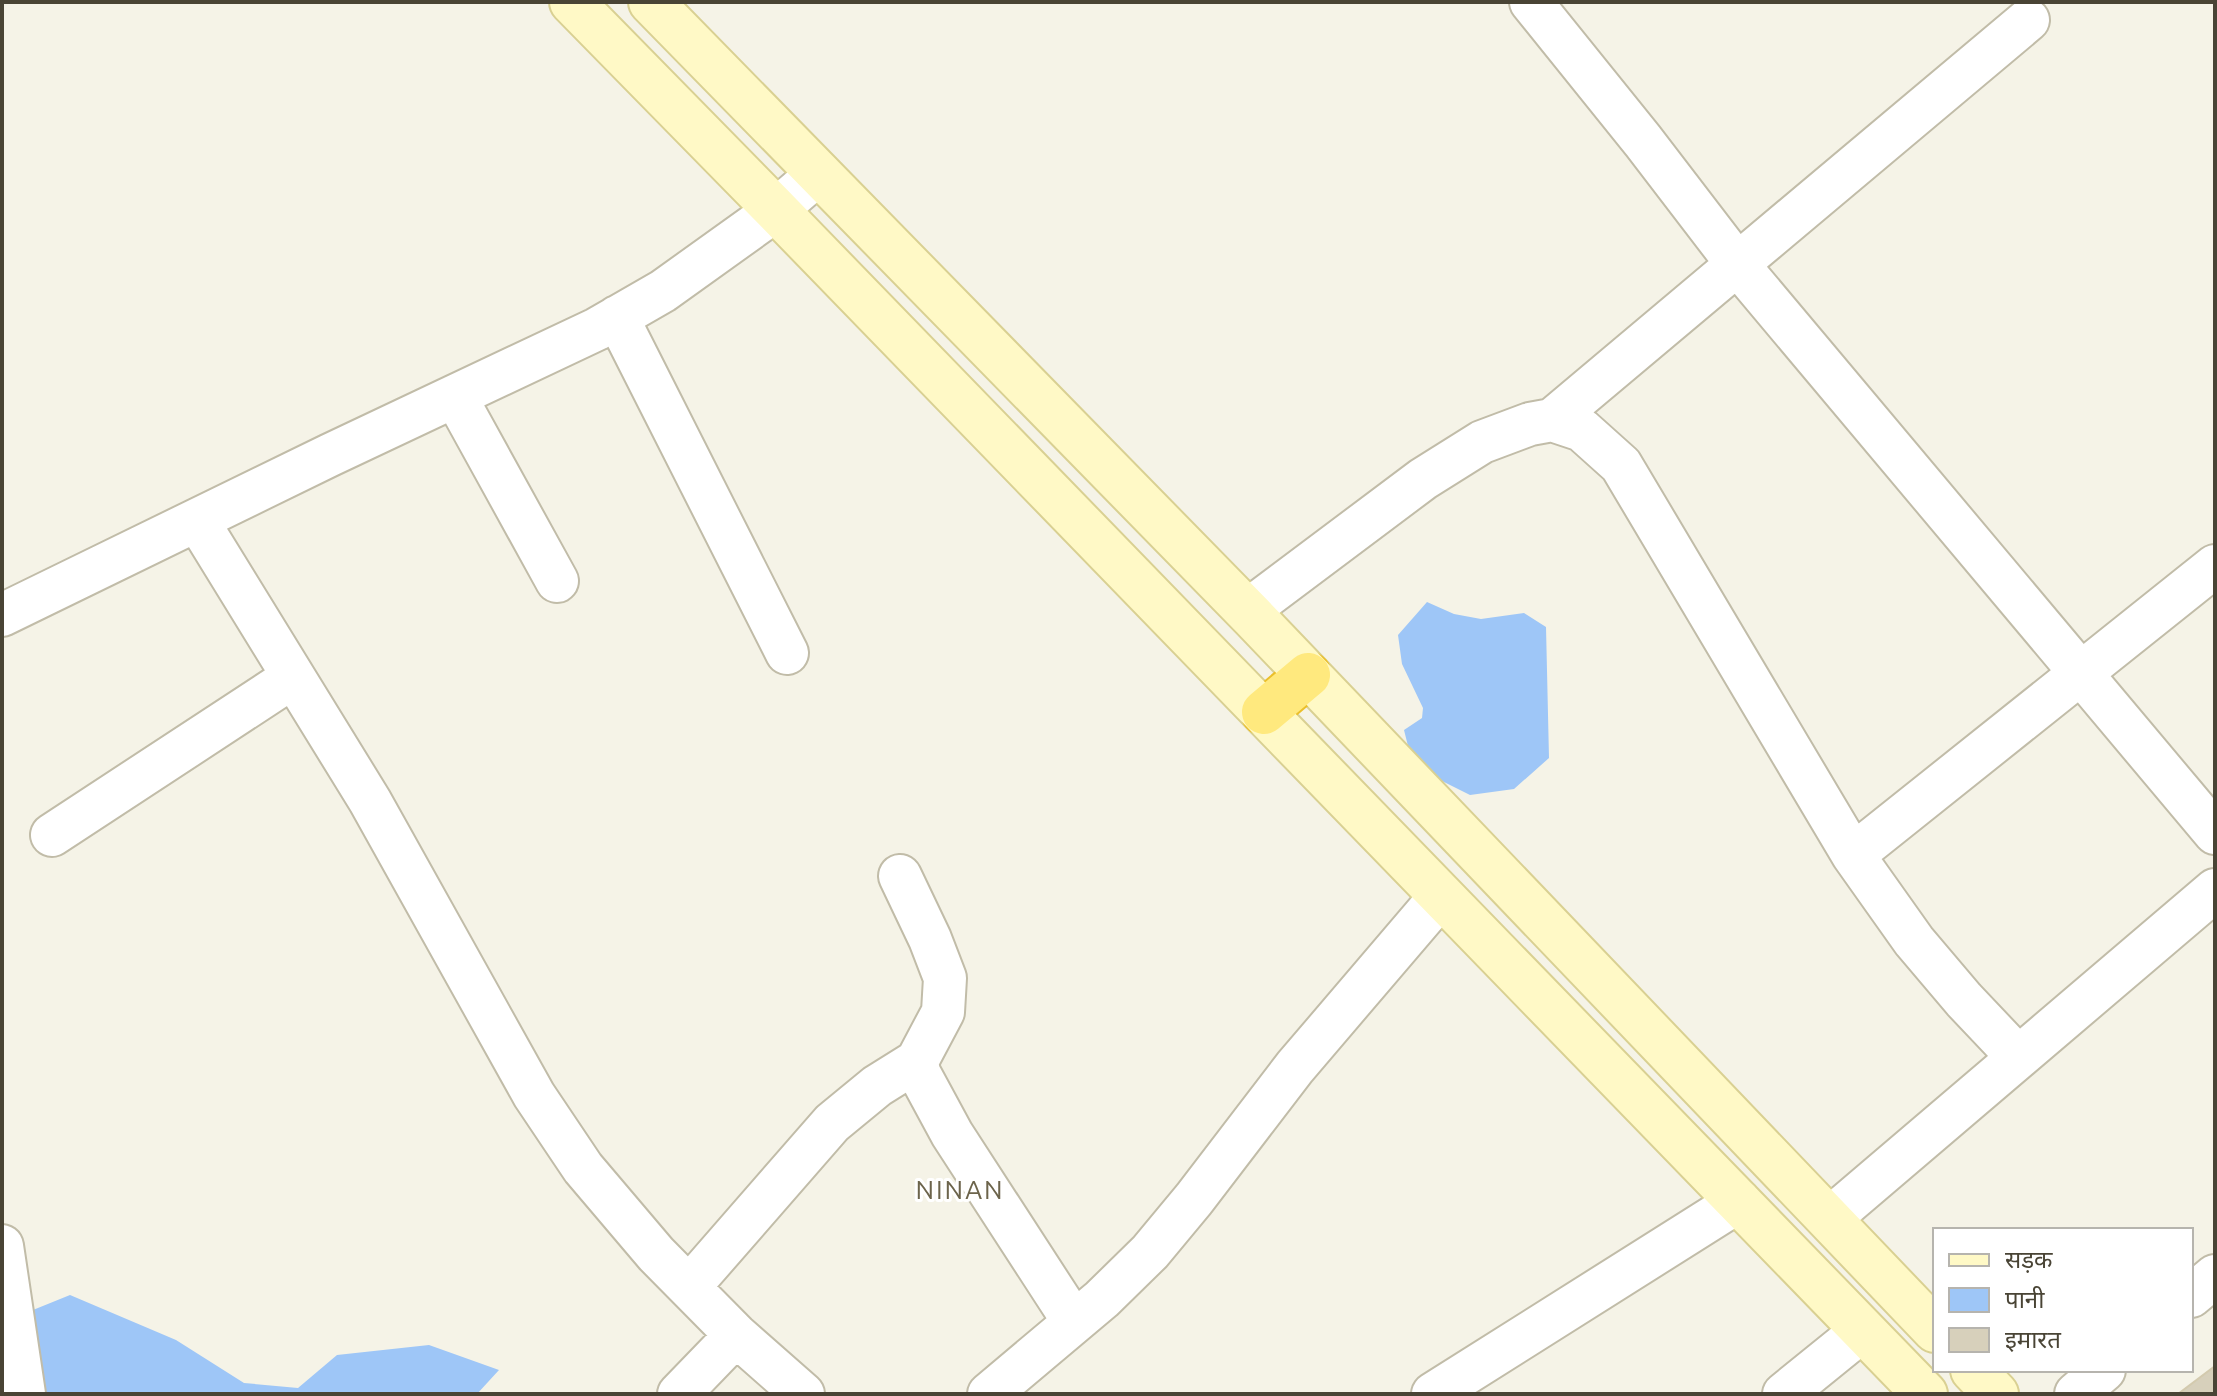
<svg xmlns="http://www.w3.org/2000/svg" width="2217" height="1396" font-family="Ubuntu,'Noto Sans Devanagari',sans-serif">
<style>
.water{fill:#9ec6f7}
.building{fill:#d7d0bb;stroke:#d3caae;stroke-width:2}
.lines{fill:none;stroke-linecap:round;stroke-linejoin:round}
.minor-casing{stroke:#c1bca8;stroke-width:46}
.secondary-casing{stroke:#d9d092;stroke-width:48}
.trunk-casing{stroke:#ebbf2a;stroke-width:48}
.minor{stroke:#fff;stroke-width:42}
.secondary{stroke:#fff9c6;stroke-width:44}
.trunk{stroke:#ffe97e;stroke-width:44}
.labels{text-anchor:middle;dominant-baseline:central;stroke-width:6;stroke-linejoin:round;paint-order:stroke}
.quarter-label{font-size:26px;letter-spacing:2px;fill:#6c644b;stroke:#fff}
</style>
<rect width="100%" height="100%" fill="#f5f3e7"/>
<path class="water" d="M1427,602L1454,614L1481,619L1524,613L1546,627L1549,758L1514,789L1470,795L1442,781L1409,750L1404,730L1422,718L1423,708L1402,664L1398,635Z
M70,1295L176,1340L244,1383L298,1388L337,1355L429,1345L499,1370L477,1394H40L33,1310Z"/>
<path class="building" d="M2215,1366V1394H2178Z"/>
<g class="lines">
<g class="minor-casing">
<path id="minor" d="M1531,2L1643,141L1738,265L2215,833
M617,317L787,653
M455,396L557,581
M1552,420L2028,20
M197,520L370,801L534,1095L583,1168L656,1254L736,1335L803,1394
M1247,611L1423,479L1482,442L1530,424L1552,420L1582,430L1621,465L1853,855L1914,941L1964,1000L2018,1057
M2,615L330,455L597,329L663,291L776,210L819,173
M52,835L293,677
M1853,855L2215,566
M900,876L930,939L945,978L943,1012L917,1061L919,1073L952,1134L1074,1322
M1829,1219L2215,890
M2,1246L24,1394
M689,1287L832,1123L877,1086L917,1061
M2191,1296L2215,1276
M679,1394L736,1335
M989,1394L1102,1299L1150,1252L1194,1199L1295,1067L1441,896
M1433,1394L1739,1201
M1784,1394L1863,1330
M2076,1394L2104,1370"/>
</g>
<g class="secondary-casing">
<path id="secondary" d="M572,2L776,210L1925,1394
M651,2L1253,617L1935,1330
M1973,1370L1996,1394"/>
</g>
<g class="trunk-casing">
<path id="trunk" d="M1264,712L1308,675"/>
</g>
<use href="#minor" class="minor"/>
<use href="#secondary" class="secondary"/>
<use href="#trunk" class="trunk"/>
</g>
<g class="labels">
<g class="quarter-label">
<text x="960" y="1189">NINAN</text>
</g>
</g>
<rect width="2217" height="1396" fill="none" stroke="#494435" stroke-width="8"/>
<rect x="1933" y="1228" width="260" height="144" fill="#ffffff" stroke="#b6b4ae" stroke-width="2"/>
<rect x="1949" y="1254" width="40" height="12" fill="#fff9c6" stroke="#b6b4ae" stroke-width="2"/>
<text x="2005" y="1268" font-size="24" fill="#494435">सड़क</text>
<rect x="1949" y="1288" width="40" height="24" fill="#9ec6f7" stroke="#b6b4ae" stroke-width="2"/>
<text x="2005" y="1308" font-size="24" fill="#494435">पानी</text>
<rect x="1949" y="1328" width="40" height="24" fill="#d7d0bb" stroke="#b6b4ae" stroke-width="2"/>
<text x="2005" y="1348" font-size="24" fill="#494435">इमारत</text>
</svg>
